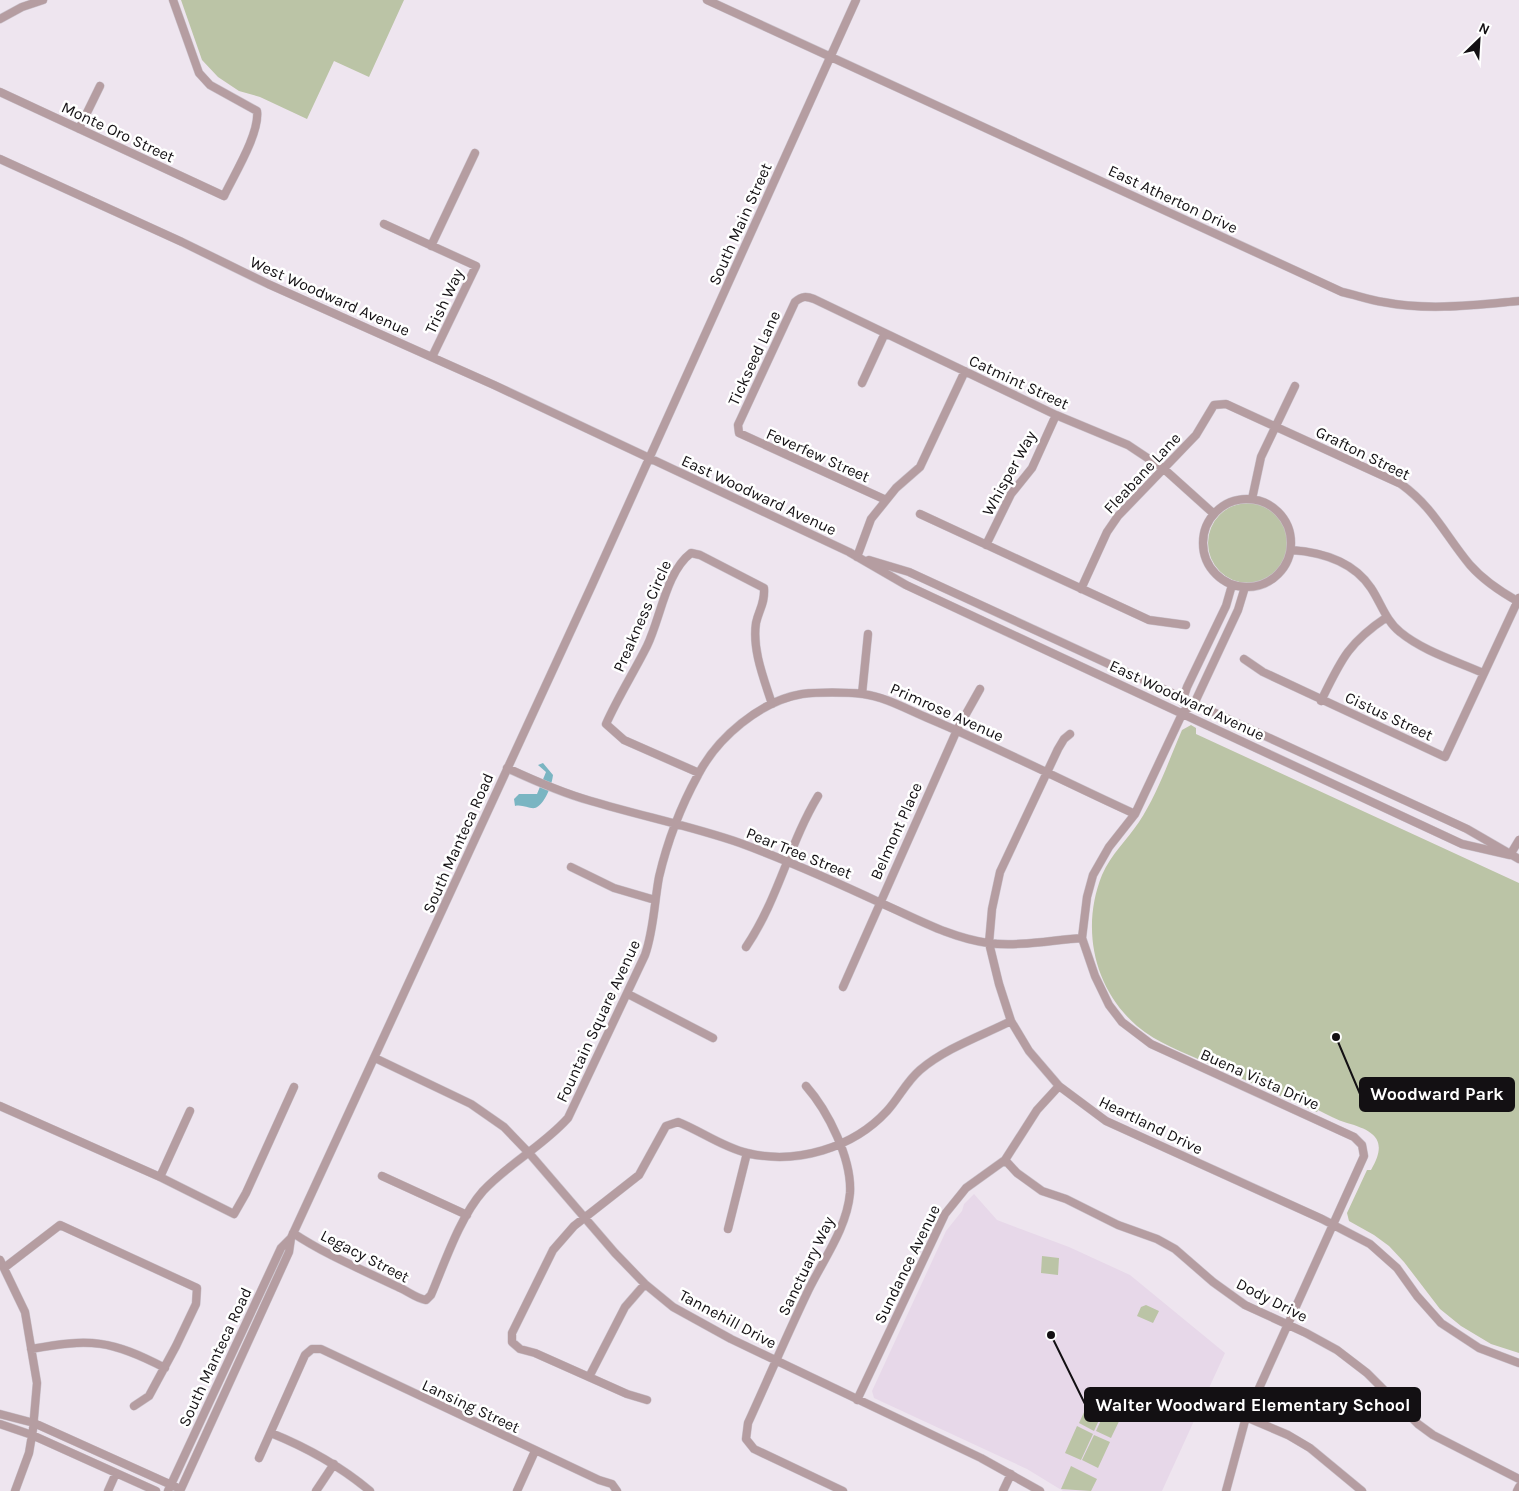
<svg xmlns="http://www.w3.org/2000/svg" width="1519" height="1491" font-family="Karla,sans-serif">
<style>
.built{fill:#e7d8e9}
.green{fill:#bbc4a6}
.water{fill:#7ab5c2}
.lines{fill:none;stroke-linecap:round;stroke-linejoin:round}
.minor-casing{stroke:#cbc3cc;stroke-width:9}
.minor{stroke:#b59da1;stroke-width:8}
.labels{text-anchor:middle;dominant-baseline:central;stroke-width:5;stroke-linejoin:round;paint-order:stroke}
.street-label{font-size:16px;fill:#131013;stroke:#fff}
.leader{fill:none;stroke:#131013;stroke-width:2}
.callout-dot{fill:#131013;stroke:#fff;stroke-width:2}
.callout{fill:#131013;stroke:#131013;stroke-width:2}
.callout-label{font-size:18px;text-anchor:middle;font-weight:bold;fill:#fff}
</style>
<rect width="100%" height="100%" fill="#eee5ef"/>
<path class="built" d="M974,1194L997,1220L1069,1247L1130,1275L1225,1353L1162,1491H1063L1027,1469L874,1398L872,1391L946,1231L962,1211L964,1204Z"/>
<path class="green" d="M181,0H404L369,77L334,61L307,119L260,97L239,91L218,77L202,60Z
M1208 543a40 40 0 1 1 80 0a40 40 0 1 1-80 0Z
M1191,725L1196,728V734L1519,883V1353L1491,1344L1461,1326L1440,1309L1404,1262L1389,1246L1374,1235L1349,1221L1347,1213L1367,1170H1371C1388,1141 1376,1131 1347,1123C1337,1120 1328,1115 1318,1110L1317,1112C1280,1096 1243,1079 1207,1063C1183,1052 1157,1043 1137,1026C1093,988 1081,927 1102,875C1111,854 1127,840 1139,822C1157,795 1169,760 1182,730Z
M1042,1256L1059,1258L1058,1275L1041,1273Z
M1146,1305L1159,1311L1153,1323L1137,1316L1141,1307Z
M1091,1397L1106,1405L1094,1431L1079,1423Z
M1108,1405L1123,1413L1111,1438L1096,1431Z
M1077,1426L1093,1434L1081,1460L1065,1453Z
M1094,1435L1110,1442L1098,1468L1082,1460Z
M1071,1466L1097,1479L1091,1491L1061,1489Z"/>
<path class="water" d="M543,763L553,775C552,784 545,805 535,808C529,809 522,804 515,806L514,799L519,794H537L546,772L538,765Z"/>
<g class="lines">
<g class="minor-casing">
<path id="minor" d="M707,0L1342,292C1356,295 1369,300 1383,302C1428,311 1475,305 1519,301
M0,19L22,7L43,0
M0,92L224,196C234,175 260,133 257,111L210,85L199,73L173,0
M79,129L100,86
M0,159L182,242L268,284L494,385L849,552L906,585L1462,844L1510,855
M384,224L476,266L432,357
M431,246L475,153
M862,383L885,333
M1203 543a44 44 0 1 1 88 0a44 44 0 1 1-88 0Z
M1252,499L1261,457L1295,386
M886,500L739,433L738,425L795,302C802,296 806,296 814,299L1056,415L1128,445L1164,469L1214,514
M920,514L1149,620L1186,625
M986,545L1011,494L1032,468L1056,415
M1291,550C1321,552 1353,561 1371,588C1381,603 1386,621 1400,632C1423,651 1456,661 1483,673
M857,557L871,519L896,488L920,467L965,371
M869,560L909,572L1467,829L1519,859
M1081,589L1107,532L1118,516L1196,435L1214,405L1226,404L1401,484C1434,508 1445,535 1470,565C1484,581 1501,592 1519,602
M1244,659L1263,672L1445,757L1519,598
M862,694L868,634
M1321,701C1341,660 1348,643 1387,617
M1182,702L1187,687L1226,606L1232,585
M1070,734L1064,739L1058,749L1000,872L992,909L989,943L999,984L1011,1021L1029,1051L1059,1086L1106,1121L1322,1219L1370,1244L1397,1268L1417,1296L1441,1323L1479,1348L1519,1363
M507,768C535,781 562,793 591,801C641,816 691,826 740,843C789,861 836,882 883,904C917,919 951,938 988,943C1018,947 1052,940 1082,938
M699,773L624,740L606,724C618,697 634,672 647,646C661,617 666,572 691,553L700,555L764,588C765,604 759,609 756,623C752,650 764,679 772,704
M1510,855L1519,840
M571,867L614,888L655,900
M746,947C778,900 789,844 818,796
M843,987L957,730L980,689
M628,994L713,1038
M375,1058L471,1104L504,1127L529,1153L615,1253L645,1284L673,1307L731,1339L981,1458L1040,1491
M806,1086C828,1111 852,1159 850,1193C847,1228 823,1260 808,1291C787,1335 768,1379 748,1423L746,1439L754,1449L843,1491
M0,1106L160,1177L190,1111
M1005,1160L1017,1173L1042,1191L1066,1199L1118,1225L1157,1239L1175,1249L1213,1282L1245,1305L1306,1333L1337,1350L1367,1373L1418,1424L1433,1435L1519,1479
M382,1176L467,1215
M160,1177L234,1214L246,1193L294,1087
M728,1229L747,1153
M293,1233C326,1255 363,1270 398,1287C408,1291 415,1298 426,1300L431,1295C445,1262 460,1217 483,1191C508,1164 543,1146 568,1118L645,955C654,929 654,904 659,877C667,843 681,806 698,775C717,738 760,701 802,694C818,692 846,692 863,694C886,697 908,710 930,719C999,748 1067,783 1135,814
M0,1260L25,1312L37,1383L33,1429L29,1453L15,1491
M4,1268L60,1225L197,1288L196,1304L176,1346L149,1396L134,1406
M31,1349C91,1338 111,1340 165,1368
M589,1377L625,1307L645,1284
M647,1400L627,1394L535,1353L520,1349L512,1342V1333L553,1250L574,1226L639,1175L666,1126L678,1122C701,1131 722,1147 747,1153C796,1165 853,1148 887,1111C899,1098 906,1082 920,1070C946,1048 981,1036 1011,1021
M857,1400L945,1214L966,1188L1005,1160L1037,1110L1059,1086
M0,1414L34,1423L176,1487
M1246,1417L1288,1435L1310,1448L1362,1491
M0,1424L32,1435L156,1491
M271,1433C308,1448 339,1465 370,1491
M259,1458L305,1355L312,1349H321L599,1480L612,1484L617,1491
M108,1491L116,1473
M168,1491L281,1248L291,1238
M180,1491L289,1252L291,1238L592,585L856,0
M316,1491L334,1464
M517,1491L535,1451
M1003,1491L1011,1474
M1226,1491L1246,1417L1364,1156L1362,1145L1354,1137L1151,1044L1122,1022L1109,1005L1095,976L1082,938L1087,897L1093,875L1109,847L1135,814L1183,712L1194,704L1238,610L1245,587
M1517,1491L1519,1487"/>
</g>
<use href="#minor" class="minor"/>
</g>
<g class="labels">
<g class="street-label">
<text transform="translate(118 132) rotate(25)">Monte Oro Street</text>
<text transform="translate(1173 199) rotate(25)">East Atherton Drive</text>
<text transform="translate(740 224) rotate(-66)">South Main Street</text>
<text transform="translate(330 296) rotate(24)">West Woodward Avenue</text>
<text transform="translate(444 301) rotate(-65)">Trish Way</text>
<text transform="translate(754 358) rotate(-65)">Tickseed Lane</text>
<text transform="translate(1019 382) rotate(25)">Catmint Street</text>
<text transform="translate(1363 453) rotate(26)">Grafton Street</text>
<text transform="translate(818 455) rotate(24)">Feverfew Street</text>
<text transform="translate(1009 473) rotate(-61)">Whisper Way</text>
<text transform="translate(1142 473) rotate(-47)">Fleabane Lane</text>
<text transform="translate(759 495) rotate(25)">East Woodward Avenue</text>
<text transform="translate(642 616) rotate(-66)">Preakness Circle</text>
<text transform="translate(1187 700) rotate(25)">East Woodward Avenue</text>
<text transform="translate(947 712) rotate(24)">Primrose Avenue</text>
<text transform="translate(1389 716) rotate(25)">Cistus Street</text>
<text transform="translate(896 831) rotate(-66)">Belmont Place</text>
<text transform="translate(458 843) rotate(-66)">South Manteca Road</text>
<text transform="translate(799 853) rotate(22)">Pear Tree Street</text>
<text transform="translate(598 1021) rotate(-65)">Fountain Square Avenue</text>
<text transform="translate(1260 1079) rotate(24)">Buena Vista Drive</text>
<text transform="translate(1151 1125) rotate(26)">Heartland Drive</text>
<text transform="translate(365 1256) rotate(27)">Legacy Street</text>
<text transform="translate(907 1264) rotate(-64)">Sundance Avenue</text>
<text transform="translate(806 1266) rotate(-64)">Sanctuary Way</text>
<text transform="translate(1272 1300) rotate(27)">Dody Drive</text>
<text transform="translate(728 1319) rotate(28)">Tannehill Drive</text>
<text transform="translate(215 1357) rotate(-65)">South Manteca Road</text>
<text transform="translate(471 1406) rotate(25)">Lansing Street</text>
</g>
</g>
<path class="leader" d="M1336 1037L1360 1094M1051 1335L1085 1404"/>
<g class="callout-dot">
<circle cx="1336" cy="1037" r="5"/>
<circle cx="1051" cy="1335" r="5"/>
</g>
<g class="callout">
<rect x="1360" y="1078" width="154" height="33" rx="5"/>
<rect x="1085" y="1388" width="335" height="33" rx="5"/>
</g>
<g class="callout-label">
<text x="1437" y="1100">Woodward Park</text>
<text x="1253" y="1411">Walter Woodward Elementary School</text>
</g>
<g transform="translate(1479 40) rotate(25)" stroke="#ffffff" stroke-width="4" paint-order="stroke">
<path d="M0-4L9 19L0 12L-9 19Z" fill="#131013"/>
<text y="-8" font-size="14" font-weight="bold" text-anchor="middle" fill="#131013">N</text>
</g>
</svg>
